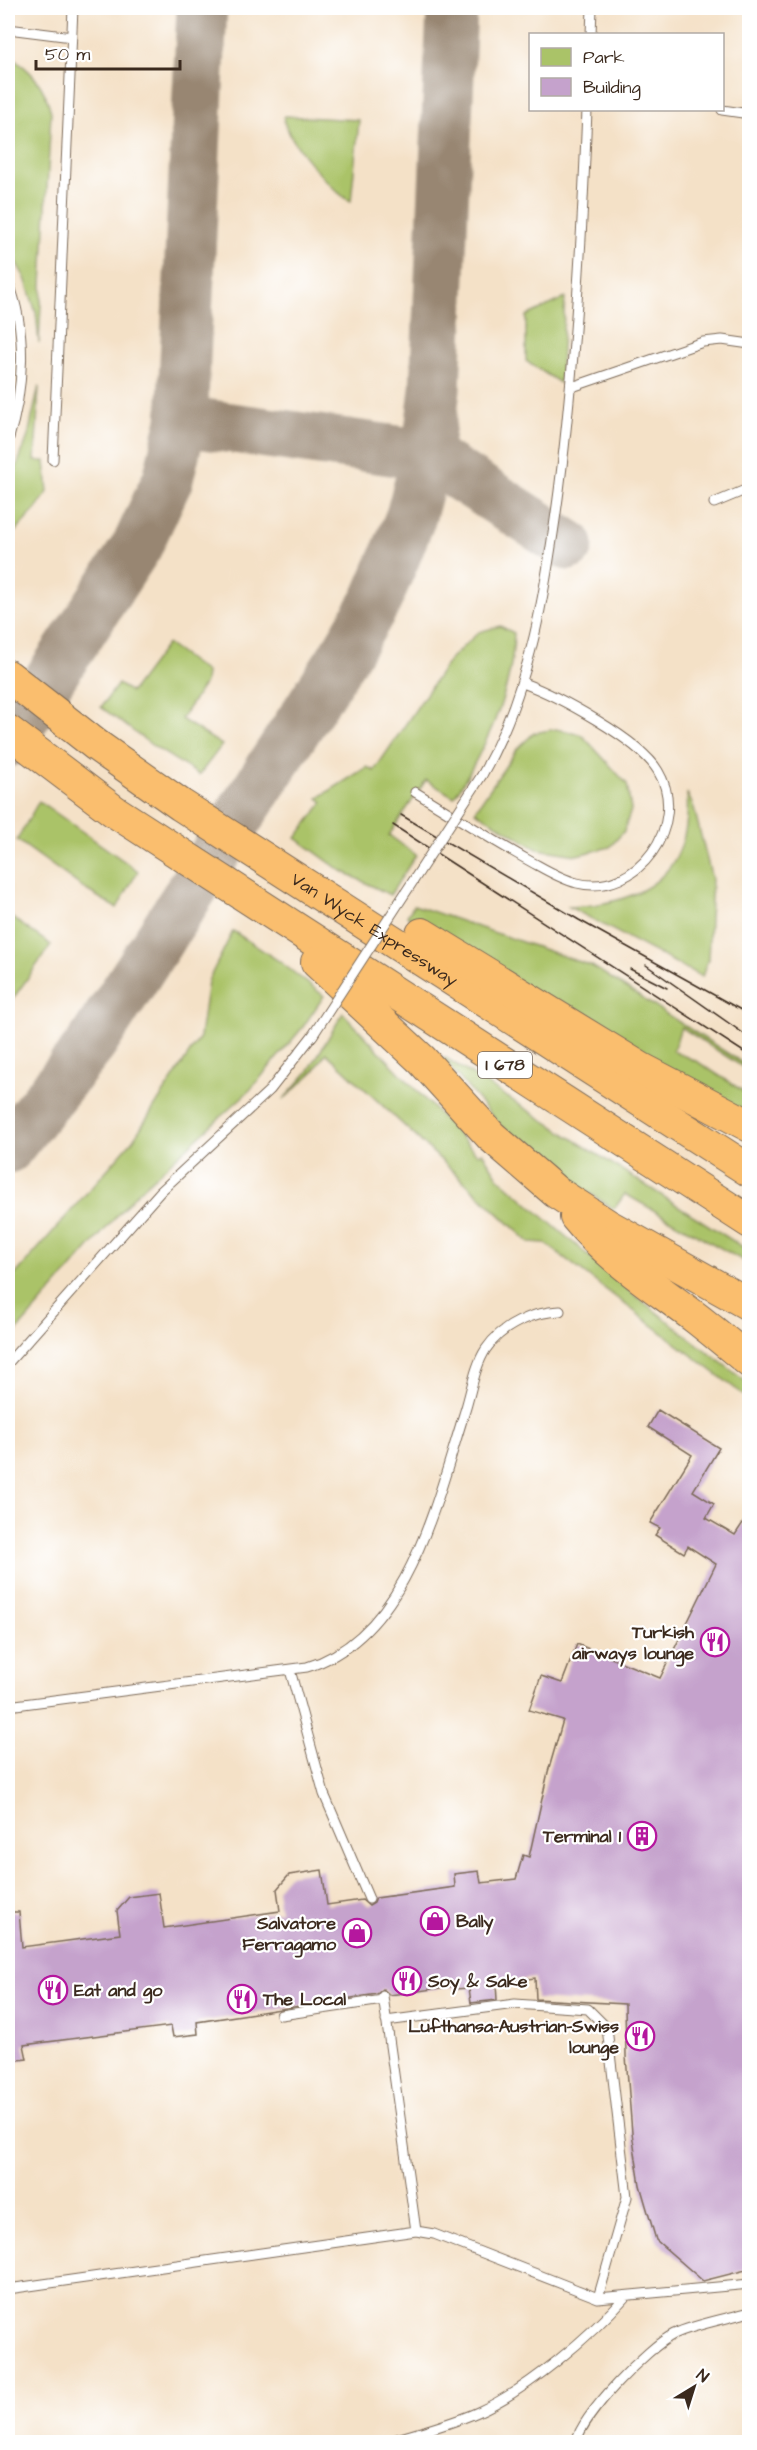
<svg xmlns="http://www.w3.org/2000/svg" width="757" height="2450" font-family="'Architects Daughter',sans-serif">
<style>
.green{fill:#aac368;stroke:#727643;stroke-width:1.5}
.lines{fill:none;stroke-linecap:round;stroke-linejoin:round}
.taxiway{stroke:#988672;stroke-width:51}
.building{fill:#c5a2cc}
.service-casing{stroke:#7c6a59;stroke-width:11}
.motorway-casing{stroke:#7c6a59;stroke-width:34}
.service{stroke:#fff;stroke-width:9}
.motorway{stroke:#fabe6e;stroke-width:32}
.tram{stroke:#3b2a1e;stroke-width:1.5}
.service-bridge-casing{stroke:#7c6a59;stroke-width:11;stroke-linecap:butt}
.service-bridge{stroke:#fff;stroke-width:9}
.labels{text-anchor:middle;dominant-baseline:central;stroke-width:4.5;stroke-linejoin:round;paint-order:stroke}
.shield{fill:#fff;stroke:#766a62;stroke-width:1.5}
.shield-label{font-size:16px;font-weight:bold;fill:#3b2a1e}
.street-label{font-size:18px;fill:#3b2a1e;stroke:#fff}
.poi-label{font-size:18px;font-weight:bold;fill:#3b2a1e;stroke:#fff;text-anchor:end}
</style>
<rect width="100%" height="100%" fill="#fff"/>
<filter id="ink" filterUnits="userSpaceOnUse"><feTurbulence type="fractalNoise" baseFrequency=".0167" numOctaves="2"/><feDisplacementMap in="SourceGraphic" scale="12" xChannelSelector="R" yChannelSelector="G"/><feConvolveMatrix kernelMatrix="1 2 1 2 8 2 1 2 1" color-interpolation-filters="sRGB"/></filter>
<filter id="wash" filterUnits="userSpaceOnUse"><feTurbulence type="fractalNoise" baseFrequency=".008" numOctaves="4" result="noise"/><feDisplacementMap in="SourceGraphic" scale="24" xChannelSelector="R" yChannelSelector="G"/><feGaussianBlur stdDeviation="1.35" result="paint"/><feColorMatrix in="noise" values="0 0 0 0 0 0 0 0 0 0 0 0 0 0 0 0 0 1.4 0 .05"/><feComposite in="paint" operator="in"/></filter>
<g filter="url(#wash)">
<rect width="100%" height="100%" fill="#f4e1c7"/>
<path class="green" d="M8,56C31,68 45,87 51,112L39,343L36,313L25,278L8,248Z
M284,116L359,120L351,201C336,197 279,131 284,116Z
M565,298L560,383L526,361V316Z
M39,386L35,461H45L48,492L35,510L8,539V490L28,436Z
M500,626L514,633C513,691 485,750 454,797L426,780L389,835L416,855L390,895L340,870L296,838L323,802L318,798L367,767L374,771L449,660L479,632Z
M167,644L206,672L205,683L181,719L222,745L199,775L153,746L101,707L118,684L131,692Z
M556,729L582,735L627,784L631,810L624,831L610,847L577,855L537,849L475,811L517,749L534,733Z
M687,793L694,808L712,879L708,959L702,977L569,907C643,904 693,875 687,793Z
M39,801L138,871L117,908L88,891L17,840Z
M414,905L592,966L749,1067V1071L681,1027L673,1051L698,1062L749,1095V1115L632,1057L407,916Z
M8,915L51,945L8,1006Z
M233,931L279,961L324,996L303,1027L251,1089L135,1195L8,1341V1283L133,1140L200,1037L208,981Z
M343,1013L477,1154L482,1152L498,1177L541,1215L632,1293L749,1384V1399L545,1243L529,1242L326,1053L314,1071L283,1100L308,1072Z
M442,1058H446L749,1251V1264L625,1194L614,1209L580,1187L561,1167L560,1180L513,1140Z"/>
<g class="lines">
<path class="taxiway" d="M182,421L427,455L568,545
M8,742L137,546L168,479L182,421L202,8
M8,1148L92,1043L346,652L376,601L394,559L411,516L427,455L435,389L452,8"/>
</g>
<g id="blocks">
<path class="building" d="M658,1410L719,1448L693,1491L714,1504L706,1518L735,1535L750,1512V2269L703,2281L656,2240L640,2185L632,2133L626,2056L625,2004L536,1999L535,1978L496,1983L497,2000L471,2003L469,1988L455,1989L454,1986L390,1995L383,1989L377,1994L197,2022L198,2034L173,2037L171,2026L24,2045L27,2059L8,2061V1912H19L22,1947L120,1934L117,1911L129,1897L159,1893L164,1928L280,1911L277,1889L289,1875L322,1870L327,1905L362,1900L369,1906L374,1903L376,1898L455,1887L454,1874L479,1871L481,1883L516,1879L523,1855L529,1857L548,1772L563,1720L529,1710L541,1676L562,1683L577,1644L660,1678L716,1564L688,1546L684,1553L655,1535L660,1528L650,1523L692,1455L648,1427Z"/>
</g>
</g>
<g filter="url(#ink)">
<use href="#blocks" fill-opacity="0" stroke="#7c6a59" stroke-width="1.5"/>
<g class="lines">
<g class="service-casing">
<path id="service" d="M8,29L72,37
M591,34L592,8
M722,110L750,114
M8,281C28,332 24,390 8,441
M572,387L703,342L722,340L750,344
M53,460L73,8
M714,503L750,488
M482,775C531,689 546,588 559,491C575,364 582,237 587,110
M415,792C453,815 490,839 528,860C543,868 560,879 577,883C637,898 690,824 658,771C640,740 558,696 523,683
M8,1363L161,1191L270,1090L313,1035
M290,1670L324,1794L369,1899
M8,1706L307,1667C408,1636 436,1502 464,1414C471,1394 474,1367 486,1349C502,1325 533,1312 560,1311
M383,1996L416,2231
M281,2015L383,2000
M386,2021L515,2004L588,2009L607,2028L627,2197L598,2298
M8,2289L416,2231L434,2234L598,2298L750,2284
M386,2442C417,2433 449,2425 478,2412C527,2390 591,2336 626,2296
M576,2442C583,2414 647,2348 674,2334C692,2325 729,2318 750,2312"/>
</g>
<g class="motorway-casing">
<g id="motorway">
<path id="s1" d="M8,676L96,745L181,805L750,1171"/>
<path d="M8,731L114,811L750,1222"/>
<path d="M422,934L640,1068L750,1126"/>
<path d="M317,962L422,1060L491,1136L556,1192L607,1225L750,1305"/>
<path d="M576,1217C610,1259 653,1285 696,1318C714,1332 732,1347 750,1362"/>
</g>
</g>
<use href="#service" class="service"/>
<use href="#motorway" class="motorway"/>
<path class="tram" d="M401,815L579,920L750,1015
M393,825L750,1056
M646,965L750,1038
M630,969L667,988"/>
<g class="service-bridge-casing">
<path id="service-bridge" d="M313,1035L482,775"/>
</g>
<use href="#service-bridge" class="service-bridge"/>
</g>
</g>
<defs>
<g id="restaurant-ring" transform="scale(1.5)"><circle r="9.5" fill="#fff" stroke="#b5179e" stroke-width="1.5"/><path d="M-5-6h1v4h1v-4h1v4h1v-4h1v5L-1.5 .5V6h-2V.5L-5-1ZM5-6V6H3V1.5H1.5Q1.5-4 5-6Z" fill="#b5179e"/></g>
<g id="building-ring" transform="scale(1.5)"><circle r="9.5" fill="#fff" stroke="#b5179e" stroke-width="1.5"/><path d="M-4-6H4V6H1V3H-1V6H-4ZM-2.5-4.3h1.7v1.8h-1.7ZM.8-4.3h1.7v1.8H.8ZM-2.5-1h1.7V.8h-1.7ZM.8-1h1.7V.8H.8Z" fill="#b5179e"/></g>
<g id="shop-ring" transform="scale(1.5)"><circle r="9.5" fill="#fff" stroke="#b5179e" stroke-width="1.5"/><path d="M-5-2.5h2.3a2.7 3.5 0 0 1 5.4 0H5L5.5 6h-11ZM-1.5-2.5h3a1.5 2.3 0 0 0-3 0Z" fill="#b5179e"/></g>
</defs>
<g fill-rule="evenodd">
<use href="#restaurant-ring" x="715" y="1642"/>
<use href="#building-ring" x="642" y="1836"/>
<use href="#shop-ring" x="435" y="1921"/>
<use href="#shop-ring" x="357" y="1933"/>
<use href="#restaurant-ring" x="407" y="1981"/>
<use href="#restaurant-ring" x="53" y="1990"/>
<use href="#restaurant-ring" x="242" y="1999"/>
<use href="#restaurant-ring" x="640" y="2036"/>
</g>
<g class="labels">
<rect class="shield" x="478" y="1052" width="54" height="26" rx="4.5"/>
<g class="shield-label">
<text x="505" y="1065">I 678</text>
</g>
<g class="street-label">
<text stroke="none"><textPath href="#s1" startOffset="446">Van Wyck Expressway</textPath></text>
</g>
<g class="poi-label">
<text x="694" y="1632">Turkish<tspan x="694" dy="21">airways lounge</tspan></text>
<text x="621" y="1836">Terminal 1</text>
<text x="456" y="1921" text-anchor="start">Bally</text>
<text x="336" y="1923">Salvatore<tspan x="336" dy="21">Ferragamo</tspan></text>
<text x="428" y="1981" text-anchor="start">Soy &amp; Sake</text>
<text x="74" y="1990" text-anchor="start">Eat and go</text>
<text x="263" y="1999" text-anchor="start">The Local</text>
<text x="619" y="2026">Lufthansa-Austrian-Swiss<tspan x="619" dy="21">lounge</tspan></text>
</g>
</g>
<rect width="757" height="2450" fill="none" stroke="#fff" stroke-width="30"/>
<rect x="529" y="33" width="195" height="78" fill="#ffffff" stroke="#b1aaa5" stroke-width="1.5"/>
<rect x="541" y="48" width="30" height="18" fill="#aac368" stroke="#b1aaa5" stroke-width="1.5"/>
<text x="583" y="63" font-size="18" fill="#3b2a1e">Park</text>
<rect x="541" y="78" width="30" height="18" fill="#c5a2cc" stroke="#b1aaa5" stroke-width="1.5"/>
<text x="583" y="93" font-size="18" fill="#3b2a1e">Building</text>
<g transform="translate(694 2387) rotate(38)" stroke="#ffffff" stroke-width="4.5" paint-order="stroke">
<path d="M0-4.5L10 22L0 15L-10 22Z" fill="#3b2a1e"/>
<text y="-9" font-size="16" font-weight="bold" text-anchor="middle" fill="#3b2a1e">N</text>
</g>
<path d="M36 60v9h144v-9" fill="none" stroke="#3b2a1e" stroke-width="3"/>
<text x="45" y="60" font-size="18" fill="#3b2a1e" stroke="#ffffff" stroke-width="4.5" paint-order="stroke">50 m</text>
</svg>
